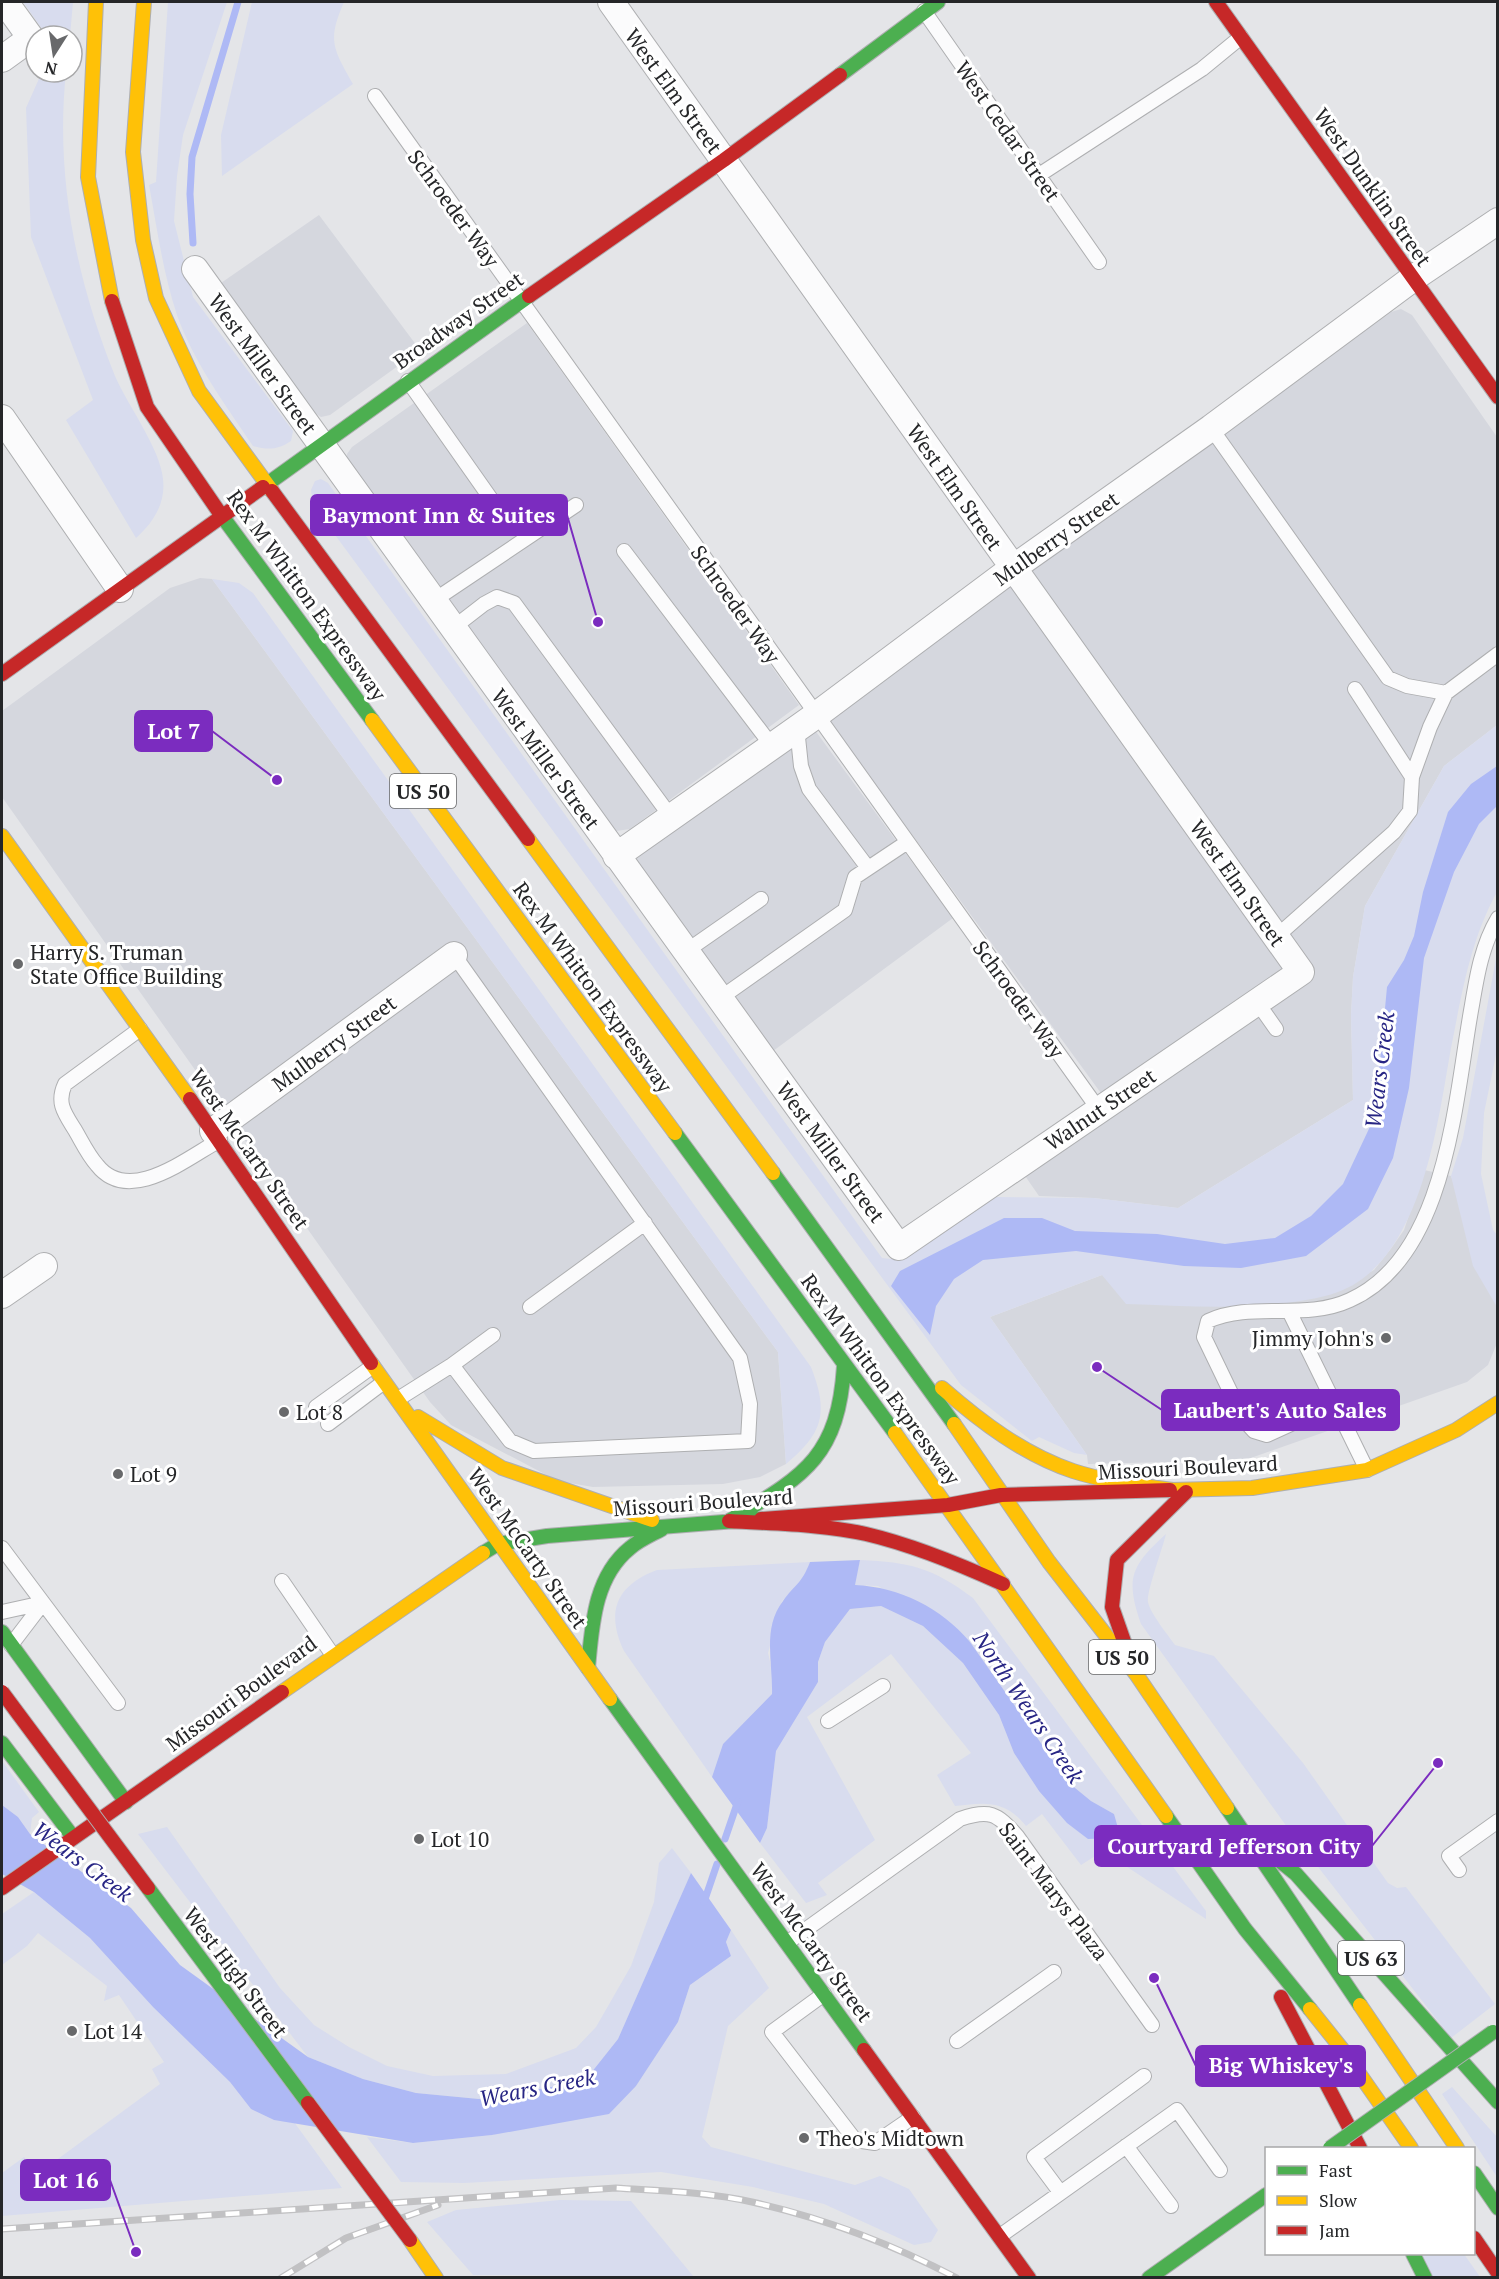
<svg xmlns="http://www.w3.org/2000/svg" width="1499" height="2279" font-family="'PT Serif',serif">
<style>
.built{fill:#d5d7de}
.green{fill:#d8dcee}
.water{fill:#aeb9f5}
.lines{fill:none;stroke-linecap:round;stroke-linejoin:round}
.stream{stroke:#aeb9f5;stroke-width:7}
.lane-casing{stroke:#aeafb1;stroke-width:16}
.street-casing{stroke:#aeafb1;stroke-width:28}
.fast-casing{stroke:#aeafb1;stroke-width:16}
.slow-casing{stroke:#aeafb1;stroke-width:16}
.jam-casing{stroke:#aeafb1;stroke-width:16}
.lane{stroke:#fbfbfc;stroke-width:14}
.street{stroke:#fbfbfc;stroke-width:26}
.fast{stroke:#4caf50;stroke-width:14}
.slow{stroke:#ffc107;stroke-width:14}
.jam{stroke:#c62828;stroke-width:14}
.rail-casing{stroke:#c1c1c3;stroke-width:7}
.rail{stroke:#fff;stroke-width:4.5;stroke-dasharray:14;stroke-linecap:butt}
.fast-bridge-casing{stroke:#aeafb1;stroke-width:16;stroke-linecap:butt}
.jam-bridge-casing{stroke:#aeafb1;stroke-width:16;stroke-linecap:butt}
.fast-bridge{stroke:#4caf50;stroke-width:14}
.jam-bridge{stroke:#c62828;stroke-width:14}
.poi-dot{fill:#68696b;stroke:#fff;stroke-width:2}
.labels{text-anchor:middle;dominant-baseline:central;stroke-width:6;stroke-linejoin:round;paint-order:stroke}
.shield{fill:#fff;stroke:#666768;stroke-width:1.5}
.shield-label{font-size:20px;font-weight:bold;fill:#252628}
.street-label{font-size:21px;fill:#252628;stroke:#fff}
.poi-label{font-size:21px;fill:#252628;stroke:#fff;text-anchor:start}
.water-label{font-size:22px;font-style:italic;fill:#272584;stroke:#fff}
.leader{fill:none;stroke:#7b2cbf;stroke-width:2}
.callout-dot{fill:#7b2cbf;stroke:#fff;stroke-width:2}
.callout{fill:#7b2cbf;stroke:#7b2cbf;stroke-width:2}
.callout-label{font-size:22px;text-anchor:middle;font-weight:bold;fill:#fff}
</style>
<rect width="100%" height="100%" fill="#e4e5e8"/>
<path class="built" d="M319,215L420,350L330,415L321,417L312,411L221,283Z
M1401,309L1412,315L1497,437V725L1444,766L1365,906L1353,977L1351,1015L1353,1100L1178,1208L1094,1198L1039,1196L1023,1173L1114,1111L827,718L1391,312Z
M527,323L799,705L630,829L616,831L607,825L347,462V454L352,447Z
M200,578L212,579L778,1352L786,1464L760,1477L723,1484L593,1487L558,1481L451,1425L430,1402L2,797V711L170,588Z
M814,729L953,918L769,1054L635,864L634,856Z
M1424,1170L1451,1176L1497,1307V1343L1488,1365L1467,1382L1245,1460L1088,1464L1087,1455L990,1317L1102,1275L1268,1303L1331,1294L1374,1270L1390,1250L1404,1230Z"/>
<path class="green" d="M23,2H73L70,36H47Z
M168,2H227L183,135L177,176L174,221L193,297L293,431L291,441C278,450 268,450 253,446C225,404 194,363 177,315C163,273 157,228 149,185L156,182Z
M252,2H344C327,41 333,48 353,84L222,176L221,135Z
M42,72H66C55,176 76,279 115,376C128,406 160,448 163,479C166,503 153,523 136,538L66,420L93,400L31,237L26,108Z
M321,479L328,483L882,1258L891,1259L996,1197L1094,1198L1178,1208L1353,1100L1351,1015L1353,977L1365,906L1444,766L1497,725V892C1470,941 1462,993 1451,1048C1437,1126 1421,1270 1329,1295C1264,1312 1192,1306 1126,1304L1102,1275L990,1317L1087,1455L1074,1453L1039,1437L1032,1441L961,1385L313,505L311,490L315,481Z
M212,579L239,583L253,593L811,1367C829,1413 823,1433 786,1464L778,1352Z
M1497,953V1050L1484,1113L1481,1174L1493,1230L1497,1235V1307L1473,1266L1451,1176L1463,1138Z
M1166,1534C1163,1547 1146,1593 1148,1602C1150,1613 1168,1635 1175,1645L1214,1656L1303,1763L1388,1883L1397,1888L1406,1887L1495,2004L1451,2038L1287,1827L1141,1624C1125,1578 1131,1566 1166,1534Z
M860,1560C910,1562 933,1568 973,1598L1206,1911V1919L1103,1851L1081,1865L1042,1814L1026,1826C1005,1800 987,1802 955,1806L937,1775L971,1753L891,1654L807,1717L875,1840L818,1883L827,1895L806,1903L760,1843L767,1828L776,1751L818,1682V1662L825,1642L850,1609L881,1606L923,1626L963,1663L999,1715L1014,1753L1039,1791L1114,1814L1091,1801L1069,1783L970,1642L878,1586L854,1585Z
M810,1562L802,1582L782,1601L768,1653L772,1671V1694L723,1744L712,1777L624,1651C605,1611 617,1585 657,1570Z
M2,1761L39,1812L32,1818L30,1834L18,1817L2,1805Z
M167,1827L280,1988L314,2025L349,2047L387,2066L433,2076L506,2074L576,2048L596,2027L631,1966L654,1902L659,1863L672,1848L691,1873L618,2039L591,2073L563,2085L479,2099L416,2093L363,2079L308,2057L138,1834Z
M34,1892L90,1938L153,2007L230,2082L251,2109L274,2120L294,2122L342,2188L2,2216V2173L24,2157L36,2175L160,2084L152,2069L164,2062L119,1995L104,2001L107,1986L38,1933L27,1946L2,1965V1914Z
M731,1930L769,1988L728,2026L702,2137L711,2147L855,2185L880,2176L909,2189L938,2230L931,2242L914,2245L824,2204L753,2187L661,2172L464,2183L401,2182L367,2137L413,2143L492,2135L636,2086L678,2022L690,1985L731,1956L726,1942Z
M1452,2087L1497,2137V2177L1442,2094Z
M560,2200L631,2201L694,2277L473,2275L427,2222L456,2210Z
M1421,2254H1464L1480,2277H1433Z"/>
<path class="water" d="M1497,766V806L1479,824L1454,872L1424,958L1409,1088L1393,1158L1368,1209L1306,1256L1241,1268L1184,1266L1076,1251L983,1260L954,1279L936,1306L930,1335L891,1286L900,1271L1004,1218H1042L1075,1231L1157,1234L1225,1244L1275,1238L1311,1216L1343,1184L1375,1116L1387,987L1404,960L1414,936L1423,892L1448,812L1471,784Z
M860,1560L855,1585C900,1587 941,1608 970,1642L1069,1783L1091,1801L1114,1814L1118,1828L1111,1838L1088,1839L1067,1823L1039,1791L1014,1753L999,1715L963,1663L923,1626L881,1606L850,1609L825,1642L818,1662V1682L776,1751L767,1828L760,1843L712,1777L723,1744L772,1694C773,1663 762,1628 783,1601C795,1584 801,1585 810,1562Z
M2,1805L18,1817L30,1834L131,1908L180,1965L308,2057L363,2079L416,2093L479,2099L563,2085L591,2073L618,2039L691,1873L731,1930L726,1942L731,1956L690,1985L678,2022L636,2086L609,2114L492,2135L413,2143L274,2120L251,2109L230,2082L153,2007L90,1938L34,1892L2,1874Z"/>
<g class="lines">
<path class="stream" d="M193,243L190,194L192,157L238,2
M725,1839L738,1801
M704,1902L717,1864"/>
<g class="lane-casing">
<path id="lane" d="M924,11L1099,262
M375,96L1099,1110
M1039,175L1202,69L1241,37
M408,381L496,506
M1211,428L1388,678L1407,686L1446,693
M624,551L772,746
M433,601L576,505
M453,628L484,604L497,597L514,603L671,817
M797,728L801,766L809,789L868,868
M1412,777L1430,727L1446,693L1498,654
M1276,937L1394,832L1410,811L1412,777L1355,689
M685,952L761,899
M719,999L845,910L855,877L906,843
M1257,1002L1276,1029
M140,1029L65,1084C56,1103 65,1114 75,1130C82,1142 88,1155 97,1165C129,1206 187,1158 220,1140
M530,1307L645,1223
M1289,1311L1367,1470
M452,1365L510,1441L534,1451L748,1441L750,1404L740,1358L454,955
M398,1399L452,1365L493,1335
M1335,1404L1267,1435L1254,1431L1244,1420L1204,1337L1208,1321C1252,1301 1305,1321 1350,1300C1448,1256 1455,1097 1472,1005C1477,975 1482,945 1498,918
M316,1407L373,1366
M328,1424L384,1382
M2,1548L118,1703
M282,1581L332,1654
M2,1612L43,1603
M11,1645L43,1603
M828,1721L883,1686
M1459,1870L1449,1856L1498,1821
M787,1943L960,1819C989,1809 997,1813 1017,1836L1152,2025
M824,1994L772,2032L855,2140L875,2143L913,2117
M957,2041L1054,1972
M1126,2146L1171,2206
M1060,2192L1034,2157L1144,2076
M1000,2236L1177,2110L1220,2170"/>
</g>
<g class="street-casing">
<path id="street" d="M2,59L31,38L5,2
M195,269L899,1247L1301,972L611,2
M2,418L120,589
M616,856L815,716L1013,568L1211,428L1412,279L1498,221
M213,1131L454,955
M2,1295L44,1266"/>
</g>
<g class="fast-casing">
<path id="fast" d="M840,75L938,2
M263,487L529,296
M219,512L372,720
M675,1133L895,1433
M773,1173L954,1424
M729,1521C803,1476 838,1459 844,1366
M483,1553L498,1544L547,1536L761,1519
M2,1632L126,1802
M588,1668C592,1626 594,1577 630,1548C639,1540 651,1535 662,1529
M610,1699L864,2050
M2,1743L73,1837
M1227,1808L1360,2005
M1166,1816L1245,1929L1310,2009
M1264,1848L1296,1874L1498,2102
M1474,2173L1498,2208
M1413,2254L1425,2278
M1149,2278L1266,2195"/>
</g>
<g class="slow-casing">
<path id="slow" d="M96,2L88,177L112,301
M144,2L133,152L143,240L156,298L199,391L272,491
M372,720L675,1133
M2,836L190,1099
M528,839L773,1173
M371,1363L610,1699
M942,1388C981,1422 1023,1454 1073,1471C1110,1483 1148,1486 1186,1492
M418,1417L502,1468L652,1520
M954,1424L1049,1562L1136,1674L1227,1808
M895,1433L1166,1816
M1170,1490L1252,1488L1367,1470L1456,1430L1498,1403
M282,1692L483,1553
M1360,2005L1457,2148
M1310,2009L1342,2049L1411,2148
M410,2240L436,2278"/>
</g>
<g class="jam-casing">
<path id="jam" d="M1216,2L1498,397
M529,296L724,160L840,75
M112,301L147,407L219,512
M272,491L528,839
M2,674L263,487
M190,1099L371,1363
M761,1519L948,1505L1001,1495L1170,1490
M729,1521C774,1524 821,1524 866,1534C913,1545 959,1564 1003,1584
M1126,1647L1112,1607L1117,1560L1186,1492
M2,1888L282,1692
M1281,1997L1360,2148
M864,2050L1029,2278
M1474,2238L1498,2273"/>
</g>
<use href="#lane" class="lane"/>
<use href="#street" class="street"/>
<use href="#fast" class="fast"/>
<use href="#slow" class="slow"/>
<use href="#jam" class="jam"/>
<g class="rail-casing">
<path id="rail" d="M2,2229L616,2188C661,2191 708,2192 752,2202C824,2218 892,2244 957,2278
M281,2278L346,2238L438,2205"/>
</g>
<use href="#rail" class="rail"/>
<g class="fast-bridge-casing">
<path id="fast-bridge" d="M148,1888L308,2103
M1330,2148L1493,2032"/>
</g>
<g class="jam-bridge-casing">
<path id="jam-bridge" d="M2,1692L148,1888
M308,2103L410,2240"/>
</g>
<use href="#fast-bridge" class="fast-bridge"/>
<use href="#jam-bridge" class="jam-bridge"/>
</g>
<g class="poi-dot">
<circle cx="18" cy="964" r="6"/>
<circle cx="1386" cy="1338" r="6"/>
<circle cx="284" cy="1412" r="6"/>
<circle cx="118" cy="1474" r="6"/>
<circle cx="419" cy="1839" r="6"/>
<circle cx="72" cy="2031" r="6"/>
<circle cx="804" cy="2138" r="6"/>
</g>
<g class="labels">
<g class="shield">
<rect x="390" y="774" width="66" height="34" rx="4.5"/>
<rect x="1089" y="1640" width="66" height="34" rx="4.5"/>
<rect x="1338" y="1941" width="66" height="34" rx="4.5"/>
</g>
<g class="shield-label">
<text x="423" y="791">US 50</text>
<text x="1122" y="1657">US 50</text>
<text x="1371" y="1958">US 63</text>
</g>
<g class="street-label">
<text transform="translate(674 91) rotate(54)">West Elm Street</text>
<text transform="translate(1008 131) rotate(55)">West Cedar Street</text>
<text transform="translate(1373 187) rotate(55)">West Dunklin Street</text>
<text transform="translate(454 208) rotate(54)">Schroeder Way</text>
<text transform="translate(458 320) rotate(-35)">Broadway Street</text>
<text transform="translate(263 364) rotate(54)">West Miller Street</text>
<text transform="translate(955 487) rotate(55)">West Elm Street</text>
<text transform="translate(1056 538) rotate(-35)">Mulberry Street</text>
<text transform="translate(307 595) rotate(54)">Rex M Whitton Expressway</text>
<text transform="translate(736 604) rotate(55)">Schroeder Way</text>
<text transform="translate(546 759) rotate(54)">West Miller Street</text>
<text transform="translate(1238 883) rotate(55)">West Elm Street</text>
<text transform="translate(593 987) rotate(54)">Rex M Whitton Expressway</text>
<text transform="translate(1019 999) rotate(54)">Schroeder Way</text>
<text transform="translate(334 1043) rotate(-36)">Mulberry Street</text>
<text transform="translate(1100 1109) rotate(-34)">Walnut Street</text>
<text transform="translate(250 1149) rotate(55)">West McCarty Street</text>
<text transform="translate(831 1152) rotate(54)">West Miller Street</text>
<text transform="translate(881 1379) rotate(54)">Rex M Whitton Expressway</text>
<text transform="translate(1188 1467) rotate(-3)">Missouri Boulevard</text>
<text transform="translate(703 1502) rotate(-4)">Missouri Boulevard</text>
<text transform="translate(528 1548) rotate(55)">West McCarty Street</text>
<text transform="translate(241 1693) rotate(-36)">Missouri Boulevard</text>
<text transform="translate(1054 1891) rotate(53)">Saint Marys Plaza</text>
<text transform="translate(812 1942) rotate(54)">West McCarty Street</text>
<text transform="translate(236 1972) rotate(53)">West High Street</text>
</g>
<g class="poi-label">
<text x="30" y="952">Harry S. Truman<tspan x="30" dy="24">State Office Building</tspan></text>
<text x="1374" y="1338" text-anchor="end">Jimmy John's</text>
<text x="296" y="1412">Lot 8</text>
<text x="130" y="1474">Lot 9</text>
<text x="431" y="1839">Lot 10</text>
<text x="84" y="2031">Lot 14</text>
<text x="816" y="2138">Theo's Midtown</text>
</g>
<g class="water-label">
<text transform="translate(1379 1070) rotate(-83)">Wears Creek</text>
<text transform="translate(1029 1707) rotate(56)">North Wears Creek</text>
<text transform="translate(83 1861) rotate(37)">Wears Creek</text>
<text transform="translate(537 2087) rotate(-11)">Wears Creek</text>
</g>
</g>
<path class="leader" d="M598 622L567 515M277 780L212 731M1097 1367L1162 1410M1438 1763L1372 1846M1154 1978L1196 2066M136 2252L110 2180"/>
<g class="callout-dot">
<circle cx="598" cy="622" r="6"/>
<circle cx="277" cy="780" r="6"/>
<circle cx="1097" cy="1367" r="6"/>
<circle cx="1438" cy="1763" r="6"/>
<circle cx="1154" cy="1978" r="6"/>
<circle cx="136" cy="2252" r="6"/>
</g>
<g class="callout">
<rect x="311" y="495" width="256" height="40" rx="6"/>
<rect x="135" y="711" width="77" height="40" rx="6"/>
<rect x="1162" y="1390" width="237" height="40" rx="6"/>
<rect x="1095" y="1826" width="277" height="40" rx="6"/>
<rect x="1196" y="2046" width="169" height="40" rx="6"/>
<rect x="21" y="2160" width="89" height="40" rx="6"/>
</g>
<g class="callout-label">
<text x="439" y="523">Baymont Inn &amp; Suites</text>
<text x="174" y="739">Lot 7</text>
<text x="1280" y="1418">Laubert's Auto Sales</text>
<text x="1234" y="1854">Courtyard Jefferson City</text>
<text x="1281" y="2073">Big Whiskey's</text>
<text x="66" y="2188">Lot 16</text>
</g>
<rect width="1499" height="2279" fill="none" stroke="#252628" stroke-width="6"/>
<rect x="1265" y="2147" width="210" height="108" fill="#ffffff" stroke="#a8a8a9" stroke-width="1.5"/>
<rect x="1277" y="2166" width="30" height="9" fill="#4caf50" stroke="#a8a8a9" stroke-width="1.5"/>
<text x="1319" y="2177" font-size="18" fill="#252628">Fast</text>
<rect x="1277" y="2196" width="30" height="9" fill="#ffc107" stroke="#a8a8a9" stroke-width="1.5"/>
<text x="1319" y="2207" font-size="18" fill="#252628">Slow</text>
<rect x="1277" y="2226" width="30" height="9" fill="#c62828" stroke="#a8a8a9" stroke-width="1.5"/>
<text x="1319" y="2237" font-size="18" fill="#252628">Jam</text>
<g transform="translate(54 54) rotate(192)"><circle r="28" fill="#ffffff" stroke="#a8a8a9" stroke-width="1.5"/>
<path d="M0-4.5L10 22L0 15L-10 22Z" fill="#68696b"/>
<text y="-9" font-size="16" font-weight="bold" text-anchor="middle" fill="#252628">N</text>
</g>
</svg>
